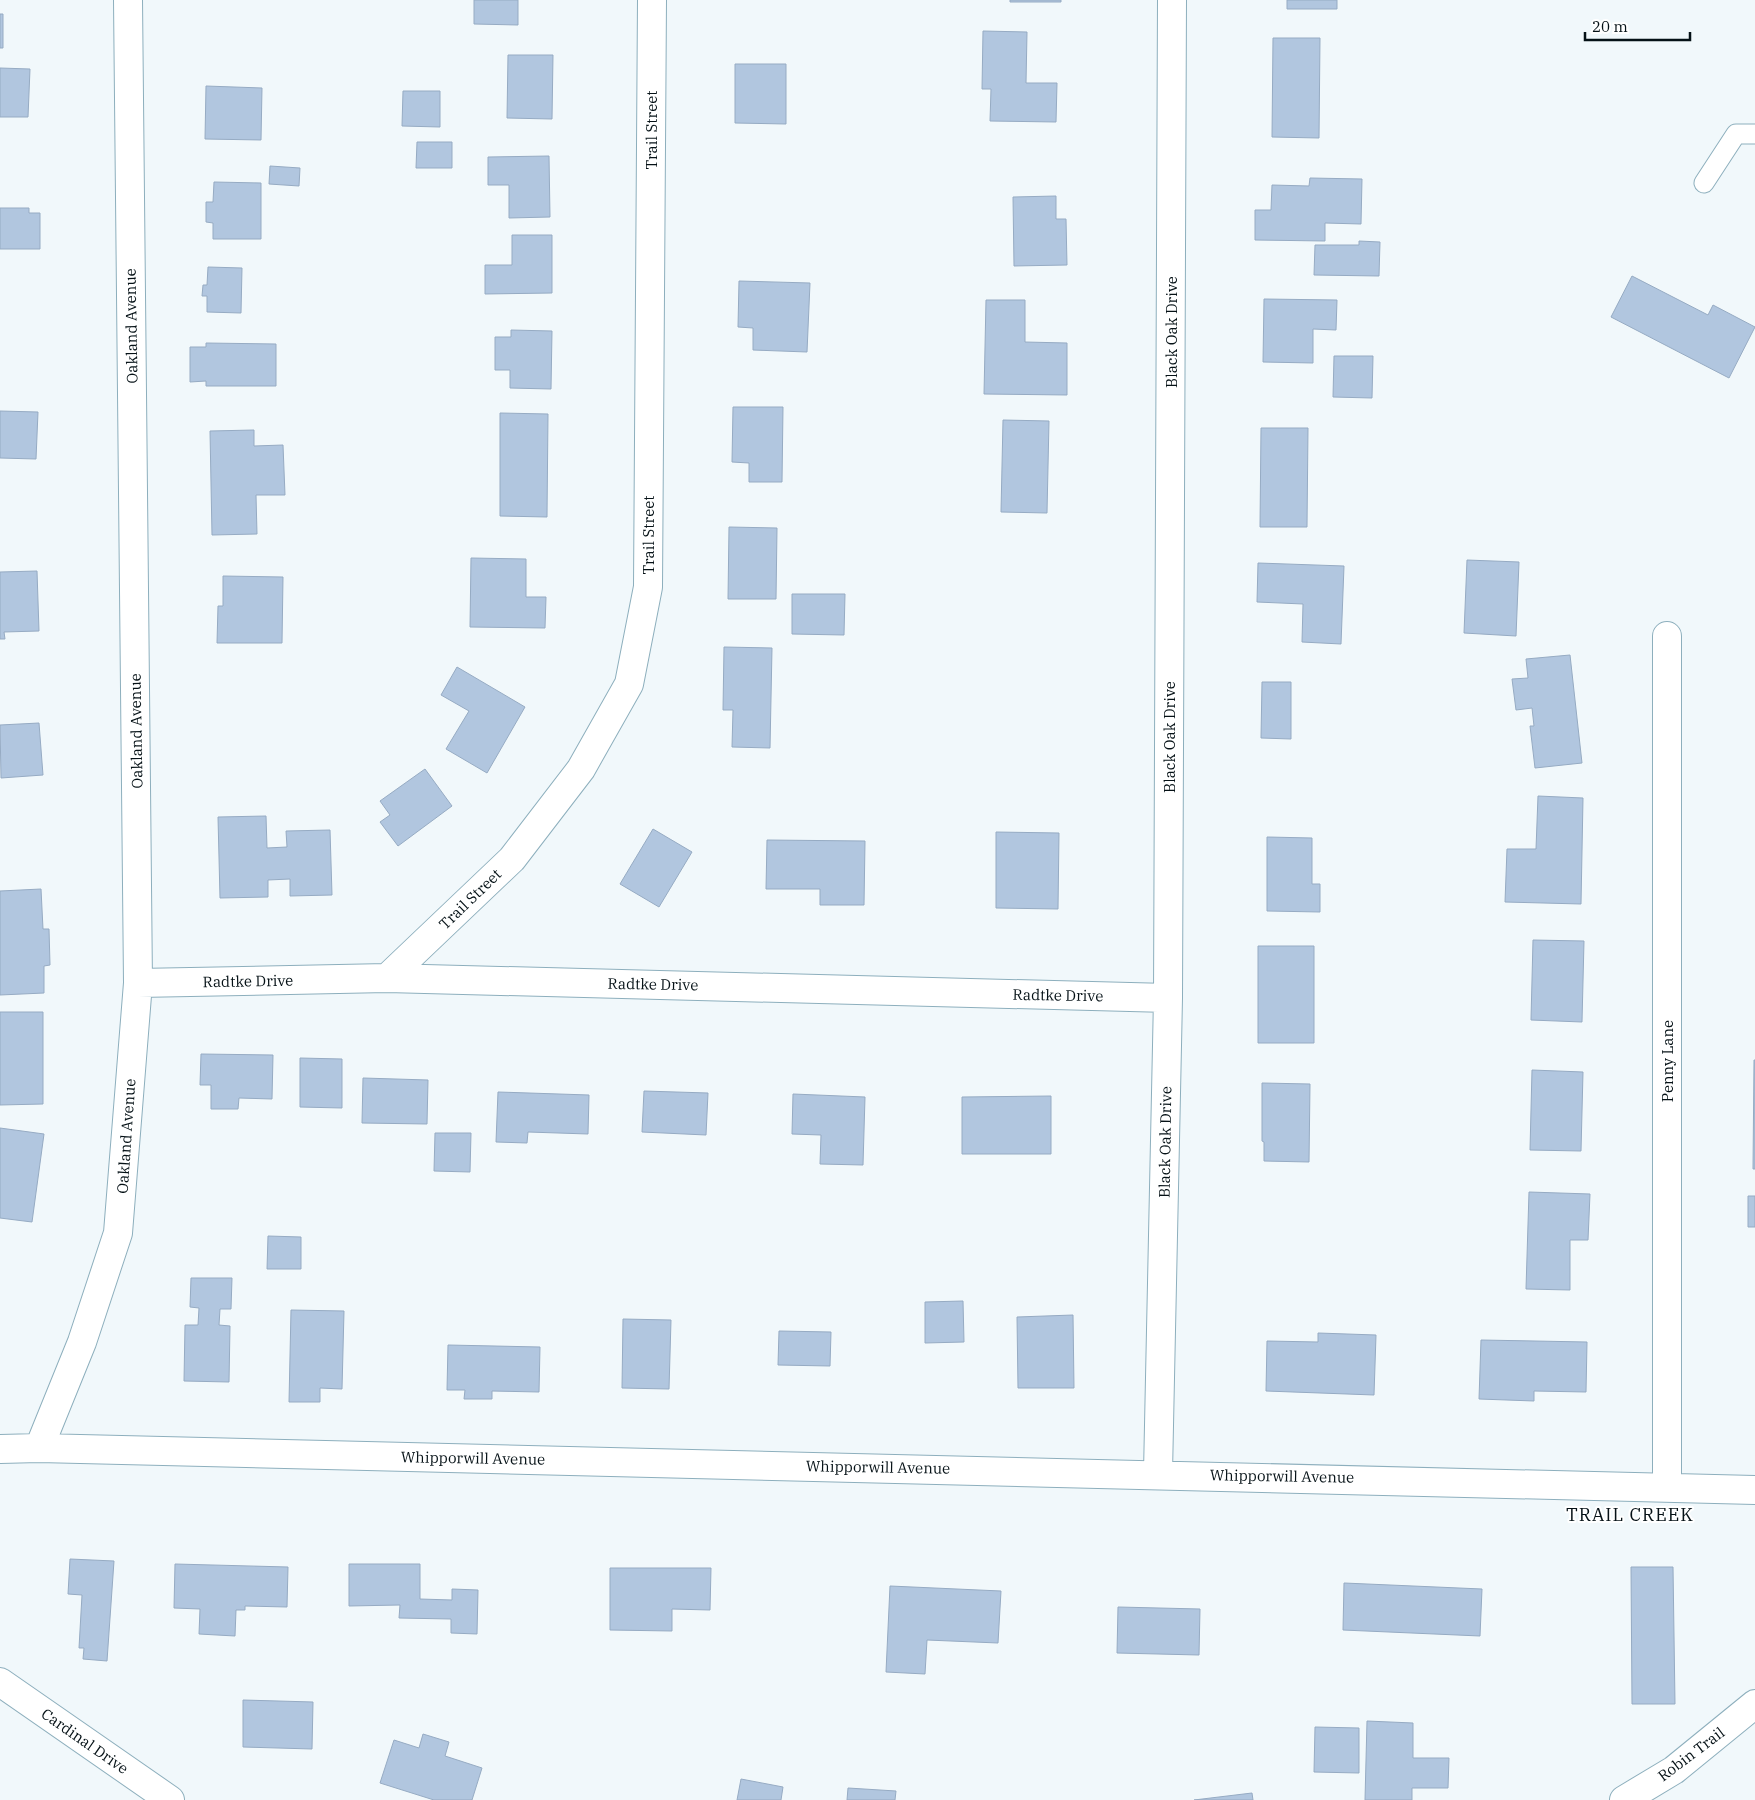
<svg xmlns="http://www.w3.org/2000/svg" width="1755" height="1800" font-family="'IBM Plex Serif',serif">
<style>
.building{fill:#b1c6df;stroke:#96abc3}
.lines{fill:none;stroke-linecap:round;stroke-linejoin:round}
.service-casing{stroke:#8dafbd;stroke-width:21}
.minor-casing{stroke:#8dafbd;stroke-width:30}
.service{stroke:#fff;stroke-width:19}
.minor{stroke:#fff;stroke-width:28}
.labels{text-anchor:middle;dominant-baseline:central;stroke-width:4;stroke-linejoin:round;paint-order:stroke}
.street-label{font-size:15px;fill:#051116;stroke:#fff}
.quarter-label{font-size:18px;letter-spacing:1px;fill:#051116;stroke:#fff}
</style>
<rect width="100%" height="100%" fill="#f1f8fb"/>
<path class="building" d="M474,0H518V25L474,24Z
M1010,0H1061V2H1010Z
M1287,0H1337V9H1287Z
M0,14H3V48H0Z
M983,31L1027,32L1026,83H1057L1056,122L990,121L991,89H982Z
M1273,38H1320L1319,138L1272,137Z
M508,55H553L552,119L507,118Z
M735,64H786V124L735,123Z
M0,68L30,69L28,117H0Z
M206,86L262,88L261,140L205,139Z
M403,91H440V127L402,126Z
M417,142H452V168H416Z
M549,156L550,217L509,218V185H488V157Z
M270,166L300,168L299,186L269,184Z
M1310,178L1362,179L1361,224L1325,223V241L1255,240V210H1271L1272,185L1309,186Z
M214,182L261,183V239H213V223L206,222V202H213Z
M1056,196V219H1066L1067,265L1014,266L1013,197Z
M0,208H29V213H40V249H0Z
M512,235H552V293L485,294V265H512Z
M1359,241L1380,242L1379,276L1314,275L1315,245H1359Z
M208,267L242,268L241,313L207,312V296H202L203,285H207Z
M1632,276L1708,315L1713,305L1755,327L1729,378L1611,317Z
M739,281L810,283L807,352L753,350V328L738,327Z
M1264,299L1337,300L1336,330L1313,329V363L1263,362Z
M986,300H1025V342L1067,343V395L984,394Z
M511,330L552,331L551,389L510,388V370H495V337H511Z
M206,343L276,344V386H206V381L190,382V347H206Z
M1334,356H1373L1372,398L1333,397Z
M733,407H783L782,482H749V463L732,462Z
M0,411L38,412L36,459L0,458Z
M500,413L548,414L547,517L500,516Z
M1003,420L1049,421L1047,513L1001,512Z
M1261,428H1308L1307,527H1260Z
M254,430V446L283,445L285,495H256L257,534L212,535L210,431Z
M729,527L777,528L776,599H728Z
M471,558L526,559V597H546L545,628L470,627Z
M1467,560L1519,562L1516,636L1464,633Z
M1258,563L1344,566L1341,644L1302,642L1303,604L1257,602Z
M37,571L39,631L4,632L5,639H0V572Z
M223,576L283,577L282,643H217L218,606H223Z
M792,594H845L844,635L792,634Z
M724,647L772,648L770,748L732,747L733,710H723Z
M1570,655L1582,763L1535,768L1530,726H1534L1532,708L1516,710L1512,679L1528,678L1526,659Z
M457,667L525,707L487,773L446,749L469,711L441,695Z
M1262,682H1291V739L1261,738Z
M39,723L43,775L1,778L0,725Z
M425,769L452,806L398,846L380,822L390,815L380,801Z
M1538,796L1583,798L1581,904L1505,902L1507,849H1536Z
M266,816L267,848L287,847L286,831L330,830L332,895L290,896V879L268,880V897L220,898L218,817Z
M653,829L692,852L659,907L620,884Z
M996,832L1059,833L1058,909L996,908Z
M1267,837L1312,838V884H1320V912L1267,911Z
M767,840L865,841L864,905H820V889H766Z
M41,889L43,929H49L50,965L44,966V993L0,995V891Z
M1533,940L1584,941L1582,1022L1531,1020Z
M1258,946H1314V1043H1258Z
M0,1012H43V1104L0,1105Z
M201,1054L273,1055L272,1099L239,1098L238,1109H211V1085H200Z
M300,1058L342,1059V1108L300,1107Z
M1754,1060H1755V1169H1753Z
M1532,1070L1583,1072L1581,1151L1530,1150Z
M363,1078L428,1080L427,1124L362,1123Z
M1262,1083L1310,1084L1309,1162L1264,1161V1142L1262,1141Z
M644,1091L708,1093L706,1135L642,1132Z
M498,1092L589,1095L588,1134L528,1132L527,1143L496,1142Z
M793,1094L865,1097L863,1165L820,1164L821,1135L792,1134Z
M1051,1096V1154H962V1097Z
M0,1128L44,1134L32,1222L0,1218Z
M435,1133H471L470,1172L434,1171Z
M1529,1192L1590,1194L1588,1240H1570V1290L1526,1289Z
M1748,1196H1755V1227H1748Z
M268,1236L301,1237V1269H267Z
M191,1278H232L231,1309H220L219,1325L230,1326L229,1382L184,1381L185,1325H198L199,1308L190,1307Z
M963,1301L964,1342L925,1343V1302Z
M291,1310L344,1311L342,1389L320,1388V1402H289Z
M1073,1315L1074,1388H1018L1017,1317Z
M623,1319L671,1320L669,1389L622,1388Z
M779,1331L831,1332L830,1366L778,1365Z
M1318,1333L1376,1335L1374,1395L1266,1391L1267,1341L1318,1342Z
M1481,1340L1587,1342L1586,1392L1534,1391V1401L1479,1399Z
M448,1345L540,1347L539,1392L492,1391V1399H464L465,1390H447Z
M70,1559L114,1561L107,1661L83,1659L84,1648H79L82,1595L68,1594Z
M175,1564L288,1567L287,1607L245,1606V1610H236L235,1636L199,1634L200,1609L174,1608Z
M349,1564H420V1599L452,1600V1589L478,1590L477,1634L451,1633V1619L399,1618L400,1605L349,1606Z
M1631,1567H1673L1675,1704H1632Z
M610,1568H711L710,1610L672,1609V1631L610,1630Z
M1344,1583L1482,1589L1480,1636L1343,1630Z
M890,1586L1001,1591L998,1643L927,1640L925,1674L886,1672Z
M1118,1607L1200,1609L1199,1655L1117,1653Z
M243,1700L313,1702L312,1749L243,1747Z
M1367,1721L1413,1723V1758H1449L1448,1788H1412V1800H1365Z
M1315,1727L1359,1728V1773L1314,1772Z
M423,1734L449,1742L445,1756L482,1768L472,1800H434L380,1783L394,1740L419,1748Z
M741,1779L783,1787L781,1800H737Z
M848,1788L896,1791L895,1800H847Z
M1252,1793L1253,1800H1194Z"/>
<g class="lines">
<g class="service-casing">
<path id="service" d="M1704,183L1736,134H1755"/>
</g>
<g class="minor-casing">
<path id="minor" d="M1667,636V1486
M387,978L512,859L581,769L629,684L648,587L652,0
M138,983L387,978L1168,998
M39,1448L82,1342L118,1233L138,983L128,0
M0,1449L39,1448L1755,1490
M1158,1473L1168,998L1172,0
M0,1682L170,1800
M1624,1800L1674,1770L1755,1704"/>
</g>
<use href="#service" class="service"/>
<use href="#minor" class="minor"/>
</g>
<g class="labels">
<g class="street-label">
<text transform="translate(651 130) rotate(-90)">Trail Street</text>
<text transform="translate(131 326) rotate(-91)">Oakland Avenue</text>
<text transform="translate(1171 332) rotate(-90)">Black Oak Drive</text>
<text transform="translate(648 535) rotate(-90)">Trail Street</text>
<text transform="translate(136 731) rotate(-91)">Oakland Avenue</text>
<text transform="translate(1169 737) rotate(-90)">Black Oak Drive</text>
<text transform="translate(470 899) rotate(-44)">Trail Street</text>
<text transform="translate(248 981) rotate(-1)">Radtke Drive</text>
<text transform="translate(653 984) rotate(1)">Radtke Drive</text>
<text transform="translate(1058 995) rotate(1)">Radtke Drive</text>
<text transform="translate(1667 1061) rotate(-90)">Penny Lane</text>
<text transform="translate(126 1136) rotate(-86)">Oakland Avenue</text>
<text transform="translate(1165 1142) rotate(-89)">Black Oak Drive</text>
<text transform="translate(473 1458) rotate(1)">Whipporwill Avenue</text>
<text transform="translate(878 1467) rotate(1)">Whipporwill Avenue</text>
<text transform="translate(1282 1476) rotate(1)">Whipporwill Avenue</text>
<text transform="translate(85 1741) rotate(35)">Cardinal Drive</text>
<text transform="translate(1691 1754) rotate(-37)">Robin Trail</text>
</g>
<g class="quarter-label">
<text x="1630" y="1514">TRAIL CREEK</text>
</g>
</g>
<path d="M1585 32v8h105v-8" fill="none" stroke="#051116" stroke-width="2.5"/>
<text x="1592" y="32" font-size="15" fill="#051116" stroke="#ffffff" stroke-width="4" paint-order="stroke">20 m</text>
</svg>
